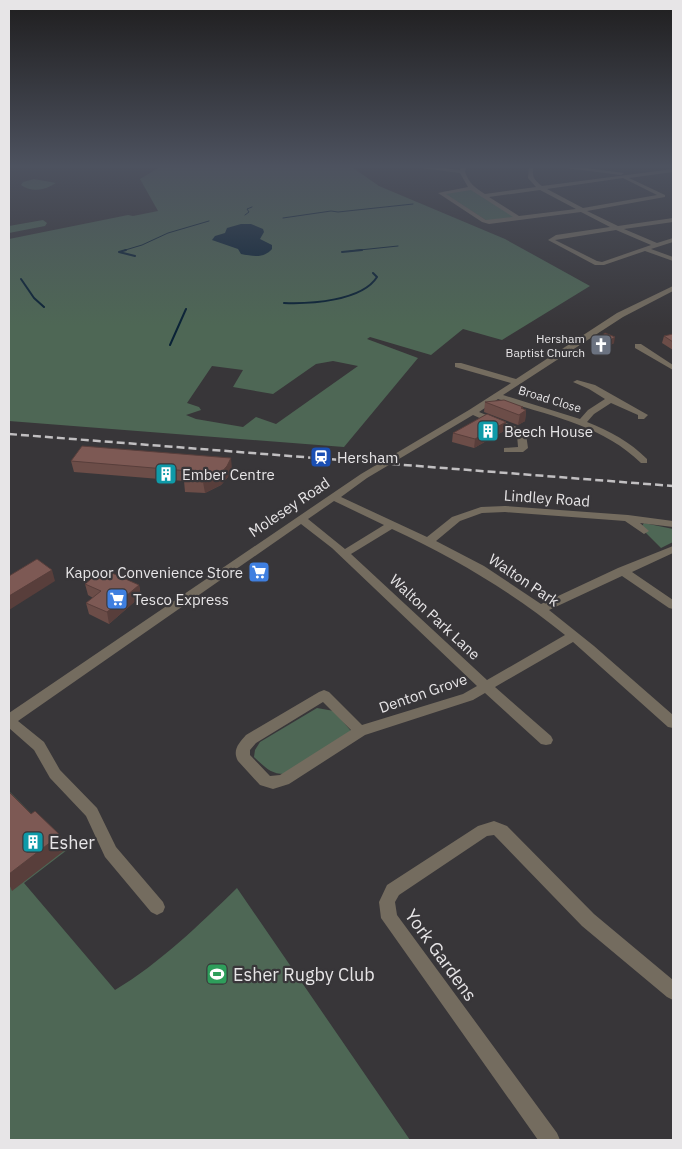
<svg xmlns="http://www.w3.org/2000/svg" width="682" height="1149" font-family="'IBM Plex Sans',sans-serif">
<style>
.green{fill:#4e6755;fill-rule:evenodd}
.water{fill:#0a2236}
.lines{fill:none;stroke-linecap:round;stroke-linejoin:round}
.stream-far1{stroke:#0a2236;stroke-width:1}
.stream{stroke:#0a2236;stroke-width:2}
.minor{fill:#746c5f;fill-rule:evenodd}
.rail{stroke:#c1bfc1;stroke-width:2.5;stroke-dasharray:8 4;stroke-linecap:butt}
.wall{fill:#6c4d48}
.shaded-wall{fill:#583e3b}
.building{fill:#7d5954;stroke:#583e3b}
.labels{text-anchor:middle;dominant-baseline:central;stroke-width:4.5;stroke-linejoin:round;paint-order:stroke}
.far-poi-label{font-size:12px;fill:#e7e5e7;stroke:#383639;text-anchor:end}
.far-street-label{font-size:12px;fill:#e7e5e7;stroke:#383639}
.poi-label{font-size:15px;fill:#e7e5e7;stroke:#383639;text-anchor:start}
.street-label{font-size:15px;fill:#e7e5e7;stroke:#383639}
.near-poi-label{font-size:18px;fill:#e7e5e7;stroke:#383639;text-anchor:start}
.near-street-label{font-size:18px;fill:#e7e5e7;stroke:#383639}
</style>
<rect width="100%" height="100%" fill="#383639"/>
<path class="green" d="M163,165H349L379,186L505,239L590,286L502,340L463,329L431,355L370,337L367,339L418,358L344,447L9,421V239L128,215L133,216L158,211L140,179ZM333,361L358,366L276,424L256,417L243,427L196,419L186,415L201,410L199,407L187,403L212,366L243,370L233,387L273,394L316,364Z
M34,179L56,183C45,190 33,193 21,185L23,182Z
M472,188L518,218L489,222L442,192Z
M43,220L47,223L45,226L9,233V226Z
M644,523L673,529V542L661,548L644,531L642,526Z
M317,708L334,711L351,731L287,774C271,775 265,767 254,757L255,750L260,742Z
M9,791L67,850L24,883L115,990C160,963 199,925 237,888L410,1140H9Z"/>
<path class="water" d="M241,224H251L263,229L264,232L260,239L272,245V249C263,259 253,256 241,254L238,249L212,240L215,236L225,233L227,228Z"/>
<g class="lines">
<path class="stream-far1" d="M245,215L249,212L247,209L252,207
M283,218L331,211L338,212L413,204
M122,251L142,245L168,233L209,221
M350,251L398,246"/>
<path class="stream" d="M126,250L119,252L135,256
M342,252L362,250
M21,279L34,298L44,307
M284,303C310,304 362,301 377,277L373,273
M170,345L186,309"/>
<path class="minor" d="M398,165H417L460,170L462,165H467L465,172C469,183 475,188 485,194L536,187L528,178L529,165H534C531,176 534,180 542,186L673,169V172L629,178L665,195V197L587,211L618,226L673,218V222L624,229L657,243L673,238V242L651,249L673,257V261L645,251L604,265H595L548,240L556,235L610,227L581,212L489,224L482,222L438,193L468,187L460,173ZM623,178L657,195L583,208L547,189ZM471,190L513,217L486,220L446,194ZM540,190L576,209L519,216L489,197ZM616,230L651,245L602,262L597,261L555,240Z
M542,165H563L624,173L621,175Z
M673,286V291L623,317L503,395L580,419L588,410L605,399L589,389L573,382L577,380L595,385L648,415L644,419H638V415L611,403L594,414L587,422C610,431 630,442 647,459V463H641C603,425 547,415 498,399L479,412L519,428L526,434L528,448L523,452H504V448L518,447L517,435L473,415L367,478L341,497L427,537L452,517L481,507L505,506L628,515L673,521V527L640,523L649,531L644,534L625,521L505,512L482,513L460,521L436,541L484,566L541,604L618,568L673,546V553L632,572L673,600V609L669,608L622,576L549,610L594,646L673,715V728L668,727L573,642L495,687L551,736L553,740L551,744L546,745L541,744L485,693L473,700L365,735L289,784L273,789L260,785L238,761C232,750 239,743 246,735L319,692L324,690L329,692L362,725L463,694L477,686L332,548L301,524L18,721L44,742L60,770L97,808L116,847L163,902L165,907L163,912L157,915L151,912L105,857L86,816L50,778L34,750L9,728V713L361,474L469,410L511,383L455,367V363H461L516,379L617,313ZM334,501L384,525L345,549L308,519ZM392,529C454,558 511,591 565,635L487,680L351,554ZM323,702L351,730L280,775L270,776L250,755V750L256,743Z
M635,344H641L673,365V370L635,348Z
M494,821L507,826L594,914L673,980V1000L667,997L582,926L494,835L487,836L399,895L395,902L397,915L557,1133L560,1140H538L381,918L379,902L387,885L478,826Z"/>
<path class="rail" d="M9,434L673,486"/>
</g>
<path class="wall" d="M673,334V350L662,343L664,336Z
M596,340L614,343L604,349L595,346Z
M485,402L522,409L526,410L525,421L518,425L484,412Z
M506,422L504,431L474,448L452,442L453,433Z
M71,461L232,469L228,477L221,485L205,493L185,492L184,481L74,472Z
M85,584L139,585L141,596L109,624L89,614L86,603L93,598L88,595Z"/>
<path class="shaded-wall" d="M615,337L614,343L604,349L606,343Z
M523,407L522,413L526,410L525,421L518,425L521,408Z
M506,422L504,431L474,448L475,439Z
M231,458L232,469L228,477L221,485L205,493L203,482Z
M52,570L55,581L9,610V596Z
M139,585L141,596L109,624L107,612Z
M60,835L65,850L12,891L9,884V874Z"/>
<path class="building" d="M605,333L615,337L606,343L596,340Z
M673,334V342L664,336Z
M504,400L523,407L521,408L526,410L519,415L485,402Z
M487,414L506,422L475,439L453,433Z
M82,446L231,458L227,466L219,475L203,482L184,481L189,471L71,461Z
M37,559L52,570L9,596V576Z
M103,569L139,585L107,612L86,603L101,591L85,584Z
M9,792L31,814L35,811L60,835L9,874Z"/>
<linearGradient id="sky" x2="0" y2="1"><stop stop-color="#1f1e1f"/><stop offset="0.51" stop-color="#4d525f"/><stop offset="1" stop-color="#4d525f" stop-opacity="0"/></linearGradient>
<rect width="682" height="326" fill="url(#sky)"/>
<defs>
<g id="church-square" transform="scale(1.125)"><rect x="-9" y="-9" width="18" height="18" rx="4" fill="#6b7280" stroke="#383639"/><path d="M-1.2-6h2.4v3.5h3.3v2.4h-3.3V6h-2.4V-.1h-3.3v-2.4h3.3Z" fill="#fff"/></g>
<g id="building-square" transform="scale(1.125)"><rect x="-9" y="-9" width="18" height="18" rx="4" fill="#0f9aa8" stroke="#383639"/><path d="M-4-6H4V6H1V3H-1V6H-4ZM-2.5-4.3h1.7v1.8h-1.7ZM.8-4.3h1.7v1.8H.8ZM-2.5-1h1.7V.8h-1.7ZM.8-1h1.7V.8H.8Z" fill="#fff"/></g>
<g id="station-square" transform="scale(1.125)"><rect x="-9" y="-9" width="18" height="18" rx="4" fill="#1a4fb4" stroke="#383639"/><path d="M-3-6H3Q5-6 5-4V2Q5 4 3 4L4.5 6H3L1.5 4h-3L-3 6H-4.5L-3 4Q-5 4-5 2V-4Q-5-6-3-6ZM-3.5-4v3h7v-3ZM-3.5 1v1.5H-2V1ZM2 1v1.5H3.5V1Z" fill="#fff"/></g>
<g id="supermarket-square" transform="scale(1.125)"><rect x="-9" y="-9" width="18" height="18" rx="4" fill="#3f7fe0" stroke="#383639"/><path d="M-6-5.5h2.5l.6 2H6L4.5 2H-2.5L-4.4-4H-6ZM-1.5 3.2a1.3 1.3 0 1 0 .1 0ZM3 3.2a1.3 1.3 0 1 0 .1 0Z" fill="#fff"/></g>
<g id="stadium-square" transform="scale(1.125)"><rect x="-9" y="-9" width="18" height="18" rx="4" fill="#2e9e5b" stroke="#383639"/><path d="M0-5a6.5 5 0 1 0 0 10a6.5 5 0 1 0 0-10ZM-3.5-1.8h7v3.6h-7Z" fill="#fff"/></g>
</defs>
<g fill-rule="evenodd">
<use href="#church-square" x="601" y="345"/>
<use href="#building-square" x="488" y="431"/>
<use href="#station-square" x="321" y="457"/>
<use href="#building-square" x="166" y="474"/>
<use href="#supermarket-square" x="259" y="572"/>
<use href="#supermarket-square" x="117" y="599"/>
<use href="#building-square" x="33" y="842"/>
<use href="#stadium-square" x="217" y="974"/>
</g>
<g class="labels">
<g class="far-poi-label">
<text x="585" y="338">Hersham<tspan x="585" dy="14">Baptist Church</tspan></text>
</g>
<g class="far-street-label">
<text transform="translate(550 399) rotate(17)">Broad Close</text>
</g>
<g class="poi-label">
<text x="504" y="431">Beech House</text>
<text x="337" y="457">Hersham</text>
<text x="182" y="474">Ember Centre</text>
<text x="243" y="572" text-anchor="end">Kapoor Convenience Store</text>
<text x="133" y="599">Tesco Express</text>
</g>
<g class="street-label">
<text transform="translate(547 498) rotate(4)">Lindley Road</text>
<text transform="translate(289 507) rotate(-34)">Molesey Road</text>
<text transform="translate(524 580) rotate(34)">Walton Park</text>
<text transform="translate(435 617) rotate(43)">Walton Park Lane</text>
<text transform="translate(423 693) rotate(-19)">Denton Grove</text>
</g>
<g class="near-poi-label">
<text x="49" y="842">Esher</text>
<text x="233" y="974">Esher Rugby Club</text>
</g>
<g class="near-street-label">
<text transform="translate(441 955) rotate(54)">York Gardens</text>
</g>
</g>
<rect width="682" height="1149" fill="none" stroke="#e7e5e7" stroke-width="20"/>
</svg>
